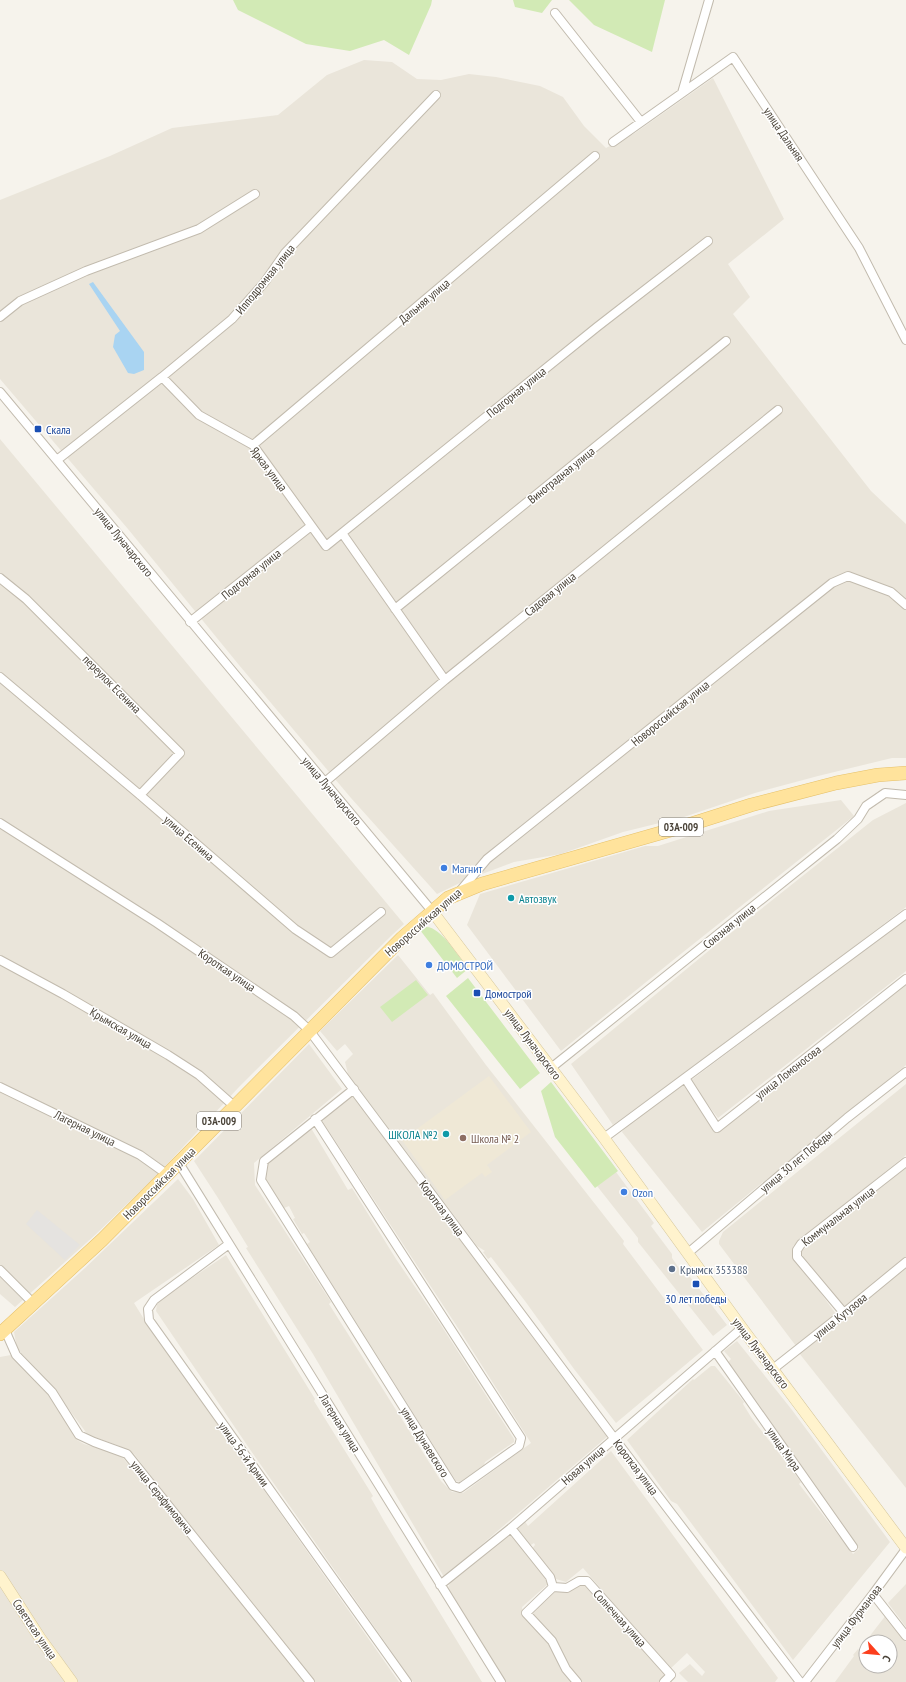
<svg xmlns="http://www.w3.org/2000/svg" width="906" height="1682" font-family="'PT Sans Narrow',sans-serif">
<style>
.residential{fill:#eae5da;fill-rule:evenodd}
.education{fill:#efe8d6}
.green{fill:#d2eab5}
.parking{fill:#e5e3e0}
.water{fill:#a9d4f2}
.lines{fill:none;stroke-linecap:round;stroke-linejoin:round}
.street-casing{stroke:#c2bbae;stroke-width:10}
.secondary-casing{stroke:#d6c79b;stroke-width:12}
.primary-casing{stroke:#e6c16a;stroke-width:14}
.street{stroke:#fff;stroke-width:8}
.secondary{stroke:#fff3cd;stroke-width:11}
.primary{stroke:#ffe39c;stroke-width:13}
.transit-dot{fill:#1a4fb4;stroke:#fff;stroke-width:1.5}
.shop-dot{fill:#3f7fe0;stroke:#fff;stroke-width:1.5}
.culture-dot{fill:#0f9aa8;stroke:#fff;stroke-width:1.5}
.education-dot{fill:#8d6e63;stroke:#fff;stroke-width:1.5}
.service-dot{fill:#5c6f8a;stroke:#fff;stroke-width:1.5}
.labels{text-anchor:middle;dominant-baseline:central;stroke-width:3;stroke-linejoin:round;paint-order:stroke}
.shield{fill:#fff;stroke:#817c74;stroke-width:1}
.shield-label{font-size:11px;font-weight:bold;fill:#4b4439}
.street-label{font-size:12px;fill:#4b4439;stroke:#fff}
.transit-label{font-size:12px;fill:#164399;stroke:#fff;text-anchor:start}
.shop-label{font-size:12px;fill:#366cbe;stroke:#fff;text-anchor:start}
.culture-label{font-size:12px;fill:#0d838f;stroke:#fff;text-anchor:start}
.education-label{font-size:12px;fill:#785e54;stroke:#fff;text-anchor:start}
.service-label{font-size:12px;fill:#4e5e75;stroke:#fff;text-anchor:start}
</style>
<rect width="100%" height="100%" fill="#f6f3ec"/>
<path class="residential" d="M364,60L392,62L417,79L441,80L469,74L496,77L540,86L563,97L584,126L606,148L635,133L713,78L784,219L728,264L750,297L733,314L871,491L906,524V758H892L818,776L755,793L684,817L623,832L561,854L514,862L466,880L437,894L351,798L239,665L128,529L0,379V200L110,156L172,128L278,115L327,75Z
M0,439L404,924L391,936L239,1087L156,1176L95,1235L15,1307L0,1294Z
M841,800L854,816L677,957L561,1051L467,925L480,894L645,846H658L769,811Z
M906,803V907L779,1004L613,1125L571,1064L717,944L873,820Z
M906,919V971L718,1118L690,1081Z
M398,955L430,995L433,993L486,1065L624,1241L623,1244L703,1350L616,1423L574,1369L525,1301L491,1257L488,1259L483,1252L485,1251L477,1246L348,1074L345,1062L353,1054L345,1044L337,1051L320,1031Z
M906,984V1065L702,1232L622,1132L627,1124L684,1084L718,1132L771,1088L861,1020Z
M309,1044L342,1089L254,1163L255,1185L331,1302L329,1304L441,1481L452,1492L463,1493L531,1443L460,1331L323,1122L324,1117L354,1093L608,1436L444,1577L313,1354L246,1248L248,1247L218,1198L194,1161Z
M906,1084V1155L793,1246L792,1252L795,1258L836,1314L796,1346L719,1244V1241L723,1232Z
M311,1128L348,1190L352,1188L396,1259L439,1322L514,1439V1442L485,1462L484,1465L460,1482L456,1481L307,1244L310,1242L304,1233L302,1234L293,1219L295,1218L289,1206L284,1208L266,1180L265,1175L267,1163Z
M906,1168V1257L844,1308L799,1253Z
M616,1172L654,1223L651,1226L672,1254V1258L685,1277H690L727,1325L713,1336L638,1242V1238L597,1186Z
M178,1179L193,1199L219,1245L134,1303L147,1324L399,1682H313L134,1454L117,1445L88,1435L62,1400L17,1348L14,1332L85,1268Z
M226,1255L315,1399L314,1401L373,1496L371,1498L384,1521L482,1682H413L249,1448L156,1311L157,1304L170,1293Z
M906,1267V1488L799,1353Z
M737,1341L792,1410L890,1542L793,1660L677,1504L671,1501L627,1440L693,1379L694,1380L711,1366H715L744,1402L743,1404L751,1417L801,1482L799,1484L853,1554L859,1549L726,1364L731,1359L724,1351Z
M11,1355L16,1358L52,1398L77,1440L84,1444L117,1454L123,1458L305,1682H77L0,1570V1357Z
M611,1451L778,1678L775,1682H688L679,1673L690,1664L702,1676L705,1672L687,1653L670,1669L583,1568L566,1582L556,1579L531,1550L535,1545L534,1543L529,1546L516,1529L524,1520L528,1526Z
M511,1533L548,1579V1584L522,1607L523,1614L549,1640L560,1668L572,1682H504L447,1590L450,1583L457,1575L506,1534Z
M580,1583L587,1585L665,1672L664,1678L660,1682H579L530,1614L554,1590Z
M0,1584L67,1682H0Z
M906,1584V1627L888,1603Z
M886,1615L906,1642V1682H835L854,1656L853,1655L858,1649L859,1650ZM866,1642H890V1666H866Z"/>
<path class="education" d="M489,1076L531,1132L487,1165L492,1172L485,1177L482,1173L445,1200L402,1140Z"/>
<path class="green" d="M233,0H432L431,5L409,55L384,40L350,51L306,44L238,10Z
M513,0H552L542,13L515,7Z
M569,0H665L652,52L594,25Z
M425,927C440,925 459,957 468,969L457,978L420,930Z
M468,978L540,1073L520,1089L446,996Z
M416,980L428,995L392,1022L380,1007Z
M551,1082L618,1171L595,1188L555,1137L541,1091Z"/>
<path class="parking" d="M37,1210L80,1245L65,1260L26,1224Z"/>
<path class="water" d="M93,282L144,352V370L134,374L128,373L113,347L115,335L120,331L89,284Z"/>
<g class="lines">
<g class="street-casing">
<path id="street" d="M555,13L641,122
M682,93L709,0
M613,142L733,57L859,248L906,340
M0,317L20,301L86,271L199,229L255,194
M162,377L199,415L253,445L326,546L597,327L708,241
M0,392L432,911
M253,445L595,156
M57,460L162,377L232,319L264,283L285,253L436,95
M342,533L445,680
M0,578L26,599L180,753L140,795
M395,609L726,341
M190,622L311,526
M0,677L140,795L295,929L331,953L381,912
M325,782L445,680L778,410
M0,823L157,923L294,1016L309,1030L614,1438L800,1682
M460,891L487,859L832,583L848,576L891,592L906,605
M0,960L63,994L168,1055L199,1075L234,1106
M551,1068L837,839L858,819L866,806L885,793L906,795
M685,1078L717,1128L906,979
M0,1087L140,1155L168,1175
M315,1119L521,1438L519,1446L460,1488L453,1486L261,1180L264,1161L354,1089
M604,1138L906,914
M179,1163L501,1682
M229,1244L154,1300L148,1309L149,1320L407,1682
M688,1253L847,1118L906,1072
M0,1270L34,1304
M844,1313L797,1257V1250L801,1244L906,1162
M5,1330L16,1355L52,1392L79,1435L94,1442L127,1454L310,1682
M715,1351L853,1547
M773,1369L844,1313L906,1262
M511,1528L550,1577L553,1587L526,1613L552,1641L566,1669L577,1682
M440,1585L511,1528L742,1328
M553,1587L567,1588L579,1581H587L671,1675L664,1682
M873,1594L906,1636
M805,1682L873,1594L906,1549"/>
</g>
<g class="secondary-casing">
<path id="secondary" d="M432,911L604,1138L742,1328L906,1548
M0,1576L40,1638L72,1682"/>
</g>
<g class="primary-casing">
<path id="primary" d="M0,1334L102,1240L402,938L448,898L482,884L685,826L751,805L836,783L878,775L906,773"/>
</g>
<use href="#street" class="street"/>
<use href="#secondary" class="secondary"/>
<use href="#primary" class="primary"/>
</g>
<g class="transit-dot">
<rect x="34" y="425" width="8" height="8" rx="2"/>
<rect x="473" y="989" width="8" height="8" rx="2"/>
<rect x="692" y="1280" width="8" height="8" rx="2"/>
</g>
<g class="shop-dot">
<circle cx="444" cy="868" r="4"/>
<circle cx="429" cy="965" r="4"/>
<circle cx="624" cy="1192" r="4"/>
</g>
<g class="culture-dot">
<circle cx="511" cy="898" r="4"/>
<circle cx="446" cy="1134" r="4"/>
</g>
<circle class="education-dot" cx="463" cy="1138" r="4"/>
<circle class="service-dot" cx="672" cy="1269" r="4"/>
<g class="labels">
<g class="shield">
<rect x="659" y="818" width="44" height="18" rx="3"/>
<rect x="197" y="1112" width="44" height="18" rx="3"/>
</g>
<g class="shield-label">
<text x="681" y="827">03А-009</text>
<text x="219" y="1121">03А-009</text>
</g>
<g class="street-label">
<text transform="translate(784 134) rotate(56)">улица Дальняя</text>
<text transform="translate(265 279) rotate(-51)">Ипподромная улица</text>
<text transform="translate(424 301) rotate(-40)">Дальняя улица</text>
<text transform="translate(516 392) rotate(-39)">Подгорная улица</text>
<text transform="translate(269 469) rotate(53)">Яркая улица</text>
<text transform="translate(561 475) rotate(-39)">Виноградная улица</text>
<text transform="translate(124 542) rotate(51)">улица Луначарского</text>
<text transform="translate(251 574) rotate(-39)">Подгорная улица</text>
<text transform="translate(550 594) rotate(-39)">Садовая улица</text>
<text transform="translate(112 684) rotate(45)">переулок Есенина</text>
<text transform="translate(670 713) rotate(-39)">Новороссийская улица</text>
<text transform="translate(332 791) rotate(50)">улица Луначарского</text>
<text transform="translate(189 838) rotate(41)">улица Есенина</text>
<text transform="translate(423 922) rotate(-41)">Новороссийская улица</text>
<text transform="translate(729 926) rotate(-39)">Союзная улица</text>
<text transform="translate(227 970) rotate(34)">Короткая улица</text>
<text transform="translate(121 1028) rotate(30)">Крымская улица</text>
<text transform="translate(533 1044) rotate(53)">улица Луначарского</text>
<text transform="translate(788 1072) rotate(-38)">улица Ломоносова</text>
<text transform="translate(85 1128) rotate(26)">Лагерная улица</text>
<text transform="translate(796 1161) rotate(-40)">улица 30 лет Победы</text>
<text transform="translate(159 1183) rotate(-45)">Новороссийская улица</text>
<text transform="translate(442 1208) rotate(53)">Короткая улица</text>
<text transform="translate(838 1216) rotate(-38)">Коммунальная улица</text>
<text transform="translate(840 1316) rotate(-39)">улица Кутузова</text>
<text transform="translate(761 1353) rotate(53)">улица Луначарского</text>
<text transform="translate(340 1423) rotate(58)">Лагерная улица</text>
<text transform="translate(425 1442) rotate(58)">улица Дунаевского</text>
<text transform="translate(784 1449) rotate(55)">улица Мира</text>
<text transform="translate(244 1454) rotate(54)">улица 56-й Армии</text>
<text transform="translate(583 1465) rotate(-41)">Новая улица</text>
<text transform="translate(636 1467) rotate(53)">Короткая улица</text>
<text transform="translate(162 1497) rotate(51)">улица Серафимовича</text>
<text transform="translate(856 1616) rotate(-53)">улица Фурманова</text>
<text transform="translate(620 1618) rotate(48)">Солнечная улица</text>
<text transform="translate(35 1629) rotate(56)">Советская улица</text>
</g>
<g class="transit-label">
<text x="46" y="429">Скала</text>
<text x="485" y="993">Домострой</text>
<text x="696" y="1298" text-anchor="middle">30 лет победы</text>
</g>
<g class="shop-label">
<text x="452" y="868">Магнит</text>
<text x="437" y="965">ДОМОСТРОЙ</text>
<text x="632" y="1192">Ozon</text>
</g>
<g class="culture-label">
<text x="519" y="898">Автозвук</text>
<text x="438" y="1134" text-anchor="end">ШКОЛА №2</text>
</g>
<g class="education-label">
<text x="471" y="1138">Школа № 2</text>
</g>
<g class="service-label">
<text x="680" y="1269">Крымск 353388</text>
</g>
</g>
<g transform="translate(878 1654) rotate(117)"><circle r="19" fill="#ffffff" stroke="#b7b4b0"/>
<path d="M0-3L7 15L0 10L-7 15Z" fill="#fc3f1d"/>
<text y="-6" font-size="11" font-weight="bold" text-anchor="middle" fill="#4b4439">С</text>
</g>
</svg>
